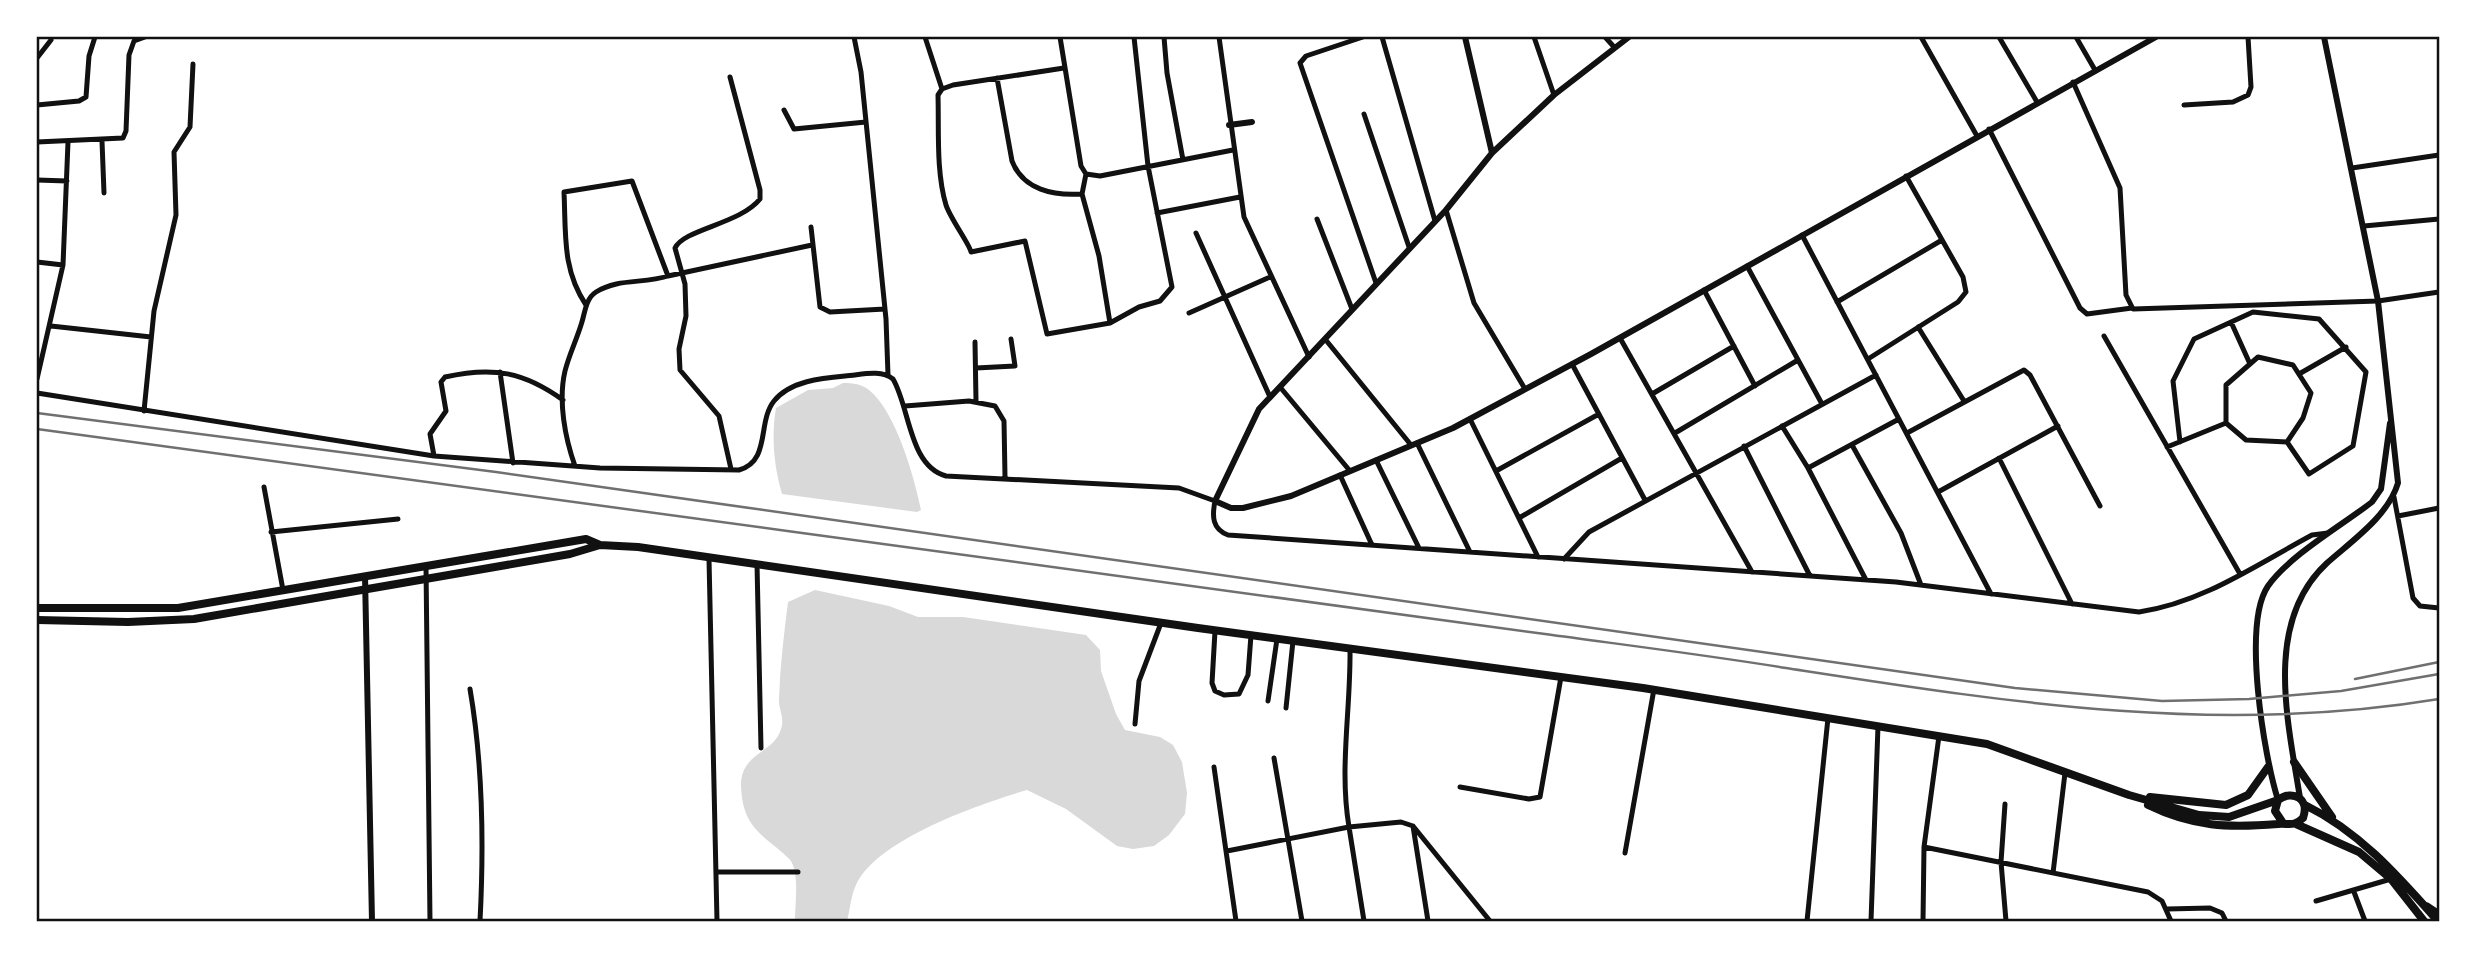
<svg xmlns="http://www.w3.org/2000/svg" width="2476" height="958" font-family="'Noto Sans',sans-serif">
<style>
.water{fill:#d9d9d9}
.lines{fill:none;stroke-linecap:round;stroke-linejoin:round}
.minor{stroke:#111;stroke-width:5}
.tertiary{stroke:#111;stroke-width:6}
.secondary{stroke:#111;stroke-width:7}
.primary{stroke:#111;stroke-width:8}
.rail{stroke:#707070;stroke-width:2.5}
.neatline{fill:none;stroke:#111;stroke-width:2.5}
</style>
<rect width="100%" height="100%" fill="#fff"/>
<path class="water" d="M843,383C853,383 862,384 869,390C896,412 914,476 921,510L917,512L782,494C774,466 771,437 776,408L808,390L833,388Z
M815,590L889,606L918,617H963L1086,635L1100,650L1101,671L1116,714L1125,730L1160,737L1173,745L1182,762L1187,793L1185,814L1169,835L1154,846L1133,849L1117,846L1066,809L1027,790C980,804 877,839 856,885C851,895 850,910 847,921H795C795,905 799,877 792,863C789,857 782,853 777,848C753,829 743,819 741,787C740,752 774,754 781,729C785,717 778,709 779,698C780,666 784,634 788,602Z"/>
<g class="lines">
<path class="minor" d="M854,37L861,72L886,319L888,375
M925,37L942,89
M1060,37L1081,166L1086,174L1100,176L1233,150
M1164,37L1167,73L1183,160
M1219,37L1244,217L1309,357
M1363,37L1306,56L1300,63L1376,283
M1382,37L1435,221
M1534,37L1554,95
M1605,37L1615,48
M1921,37L1977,136
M1999,37L2037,102
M2076,37L2095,70
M37,58L51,40
M1064,68L953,85L942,89L938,95C939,130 936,172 946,205C950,218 970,245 971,252L1025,241L1047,334L1110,323L1139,307L1160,301L1172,287L1148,166L1134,37
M730,77L760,190V199C740,224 684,229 675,248L685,284L686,316L679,349L680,370L719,416L731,469
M997,78L1012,161C1023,190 1054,196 1082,194
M2073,82L2120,188L2126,295L2133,309L2378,301L2439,292
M37,105L79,101L86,97L89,56L95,37
M2184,105L2233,102L2248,95L2251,87L2248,37
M784,110L794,129L866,122
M1364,114L1409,247
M1989,129L2080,308L2087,314L2132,308
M102,141L104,193
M37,142L123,138L126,131L129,55L134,41L145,37
M2352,168L2439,155
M1086,174L1082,194L1099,256L1110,323
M37,180L67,181
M1446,210L1474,303L1525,389
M1157,213L1240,197
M1317,219L1352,309
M2364,226L2439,219
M811,227L820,307L830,312L885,309
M1196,233L1270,397
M1802,235L1991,594
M37,262L63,265
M1747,266L1822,404
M1704,290L1755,386
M1837,302L1942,240
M586,305C562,269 566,234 564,192L632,181L668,276L812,245
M1189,313L1270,277
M2231,322L2250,364
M51,326L151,337
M1918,327L1964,401
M2104,336L2240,574
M1620,338L1752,572
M1325,339L1411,445
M975,342L976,401
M1868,359L1958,302L1966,292L1963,277L1906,176
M1572,364L1645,500
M976,368L1015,366L1011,339
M500,372L513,463
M2299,374L2346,347
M37,379L63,265L68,142
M1280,387L1350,471
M37,393L434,456L600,468L739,470C771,461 757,422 774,401C790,381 822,378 845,376C861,375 880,369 893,379C910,408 909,466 946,476L1179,488L1215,501C1212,516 1212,529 1228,535L1896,582L2139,612C2202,603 2256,565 2312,535L2328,533
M1652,394L1734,346
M905,406L969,401L995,406L1004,421L1005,477
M144,411L154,311L176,215L174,152L190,127L193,64
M1470,419L1538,557
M1782,426L1808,468L1866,580
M1675,433L1798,360
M1907,433L2024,370L2030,375L2100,506
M2180,442L2173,381L2194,339L2253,312L2319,319L2366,372L2353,446L2309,474L2287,442
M1417,443L1470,552
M1852,445L1901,533L1921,585
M1744,446L1810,576
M2167,447L2226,423V385L2258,357L2293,365L2311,393L2303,418L2287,442L2246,440L2226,423
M434,456L430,434L446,411L441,382L445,377C493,366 524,372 563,400
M1999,458L2072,604
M1376,460L1419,548
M575,466C565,438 558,401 565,371C569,355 576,341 581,325C585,314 585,299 596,292C618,278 644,284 668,276
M1808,468L1899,419
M1496,471L1599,414
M1340,475L1372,545
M264,487L283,590
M1938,492L2058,426
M2394,497L2413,598L2420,606L2439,608
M2398,516L2439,508
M1519,518L1622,458
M271,532L398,519
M709,559L717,921
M1564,559L1589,532L1876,375
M757,564L761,748
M426,566L430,921
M1215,631L1212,683L1215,691L1224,695L1239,694L1248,675L1251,635
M1350,648C1351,708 1339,768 1349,827L1401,822L1413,826L1490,921
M470,689C483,765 484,844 480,921
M1268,701L1277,639
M1286,708L1293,641
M1135,724L1139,681L1161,623
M1274,758L1302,921
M1214,767L1236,921
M1460,787L1529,799L1540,797L1561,677
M2005,804L2001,862L2006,921
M1413,826L1428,921
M1924,847L2148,892L2162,901L2171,921
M1227,851L1349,827L1364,921
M1625,853L1654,689
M716,872H798
M2053,873L2065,773
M2354,892L2365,921
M2316,901L2391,879
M2167,909L2210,908L2222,913L2226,921
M1807,921L1828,718
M1871,921L1878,726
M1923,921L1924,847L1939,736"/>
<path class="tertiary" d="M1465,37L1492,153
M1629,37L1554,95L1492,153L1446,210L1259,409L1215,501L1231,508H1243L1291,496L1453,428L1591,354L2156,37
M1229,125L1252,122
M365,576L372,921
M2300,798C2288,722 2263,622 2327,563C2353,540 2388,516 2398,483L2378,301L2324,37
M2278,800C2264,756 2242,624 2268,586C2290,555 2341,526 2372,502L2381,489L2390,423"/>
<path class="secondary" d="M2427,906L2439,914"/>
<path class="primary" d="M37,608H178L586,539L600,545L638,547L1198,628L1643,688L1987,744L2129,795L2199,815L2229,817L2278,800
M37,620L128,622L194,619L570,554L600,545
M2294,762L2332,817
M2150,797L2226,805L2248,795L2268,767
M2148,805C2193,827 2228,828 2278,824C2289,823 2294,827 2303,818C2310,799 2293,789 2278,800L2275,811L2283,823
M2305,805C2360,832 2398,876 2438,921
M2296,824L2359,852L2391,879L2424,921"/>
<path class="rail" d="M37,413L496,472L2015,688L2162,701L2249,699L2341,691L2439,674
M37,429C540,496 1042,567 1545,634C1625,645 1706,655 1786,668C2007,702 2215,736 2439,699
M2355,679L2439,662"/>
</g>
<rect width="2476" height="958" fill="none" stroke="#ffffff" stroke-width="77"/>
<rect x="38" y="38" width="2400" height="882" class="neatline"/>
</svg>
